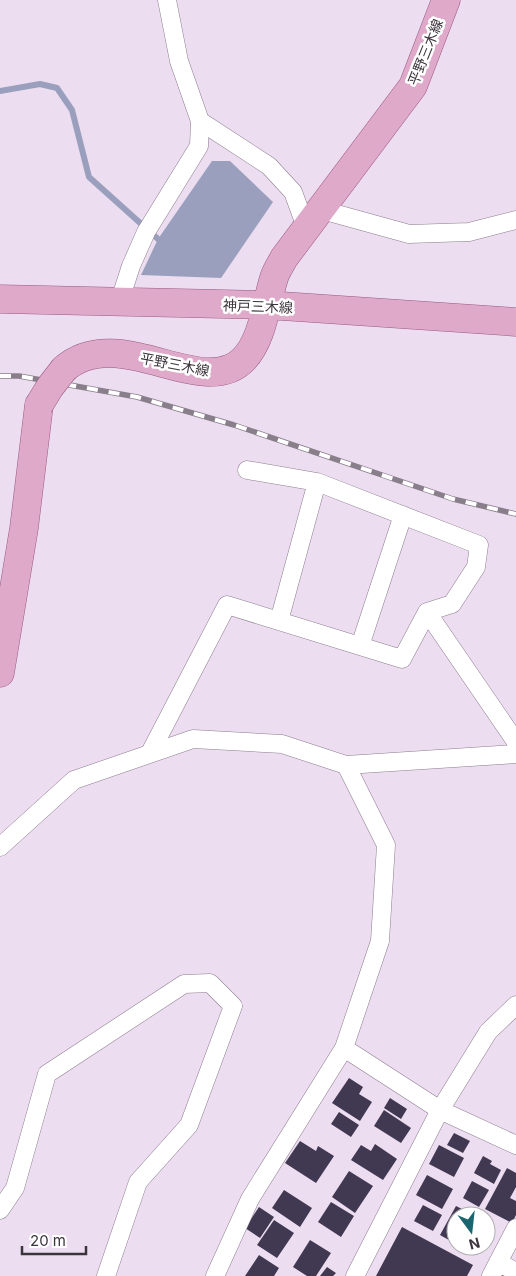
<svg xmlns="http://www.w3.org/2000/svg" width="516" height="1276" font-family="Inter,'Noto Sans JP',sans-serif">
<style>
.water{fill:#999fbc}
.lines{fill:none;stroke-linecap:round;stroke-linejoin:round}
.stream{stroke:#999fbc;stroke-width:6}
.building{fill:#413951}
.street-casing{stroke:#8c7d8e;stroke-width:19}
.primary-casing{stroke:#985a81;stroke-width:29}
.street{stroke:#fff;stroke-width:18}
.primary{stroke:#dfa9ca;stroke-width:28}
.rail-casing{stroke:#897f8b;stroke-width:5.5}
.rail{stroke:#fff;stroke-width:4;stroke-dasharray:11;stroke-linecap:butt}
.primary-bridge-casing{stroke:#985a81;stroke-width:29;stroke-linecap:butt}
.primary-bridge{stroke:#dfa9ca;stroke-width:28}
.labels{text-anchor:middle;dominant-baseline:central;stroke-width:5;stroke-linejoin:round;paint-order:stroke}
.street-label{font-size:14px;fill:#3a343b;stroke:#fff}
</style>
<rect width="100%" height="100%" fill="#edddf0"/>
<path class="water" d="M212,161H230L273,202L221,278L141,275L158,239Z"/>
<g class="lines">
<path class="stream" d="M0,91L40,84L57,88L72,110L89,177L158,239"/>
</g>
<path class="building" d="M349,1078L363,1087L359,1094L372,1102L360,1121L332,1103Z
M390,1098L407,1109L401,1119L384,1108Z
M384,1110L411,1128L401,1143L374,1126Z
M339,1112L359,1125L351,1137L331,1124Z
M454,1133L470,1141L463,1153L447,1145Z
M300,1141L316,1151L318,1146L334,1156L316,1183L285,1163Z
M375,1144L397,1159L383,1180L351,1160L361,1145L371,1151Z
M439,1145L464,1158L454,1177L429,1164Z
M483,1156L492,1161L490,1164L501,1170L494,1184L474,1173Z
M507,1168L516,1173V1187L510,1198L516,1201V1215L512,1223L485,1209Z
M349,1171L373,1186L355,1213L332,1197Z
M427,1175L453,1189L442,1209L416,1195Z
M472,1181L489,1190L479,1207L463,1198Z
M284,1190L312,1208L300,1227L272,1208Z
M331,1202L354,1216L341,1237L318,1222Z
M423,1205L442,1215L433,1231L414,1221Z
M456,1206L476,1216H456V1244L440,1235Z
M259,1207L274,1217L260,1238L245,1228Z
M274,1220L294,1233L277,1258L257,1245Z
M402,1227L473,1265L467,1276H376Z
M310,1240L331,1253L316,1276H307L293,1267Z
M461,1246H482L477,1255Z
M259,1255L279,1268L274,1276H245Z
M327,1267L336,1273L333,1276H320Z"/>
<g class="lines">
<g class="street-casing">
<path id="street" d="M200,121L269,166L293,192L307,230
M322,210L409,234L469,232L516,220
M119,303L131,266L146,232L199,146L200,121L179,61L167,0
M427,612L516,742
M279,621L317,482
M360,646L403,515
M150,753L227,605L402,659L427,612L452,604L476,567L479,545L317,482L247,470
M0,847L74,780L193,739L282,744L346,765L516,754
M344,1048L440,1110L516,1145
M0,1210L15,1188L47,1074L184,984L210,983L233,1006L189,1125L138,1182L106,1276
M498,1262L516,1272
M215,1276L250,1199L344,1048L380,941L386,845L346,765
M355,1276L440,1110L488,1032L516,1005
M491,1276L516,1228"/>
</g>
<g class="primary-casing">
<path id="primary" d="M0,299L267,305L516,322
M64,369C119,321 203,402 244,359C263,339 266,303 274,278C276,271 281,264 284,258L413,86L446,0
M0,673L24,528L39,405"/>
</g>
<use href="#street" class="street"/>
<use href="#primary" class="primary"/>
<g class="rail-casing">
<path id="rail" d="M0,376H19L137,397L234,425L453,499L516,514"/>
</g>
<use href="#rail" class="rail"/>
<g class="primary-bridge-casing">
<path id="primary-bridge" d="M39,405L50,387L64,369"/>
</g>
<use href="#primary-bridge" class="primary-bridge"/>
</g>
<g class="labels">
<g class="street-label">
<text transform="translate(425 52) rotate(-68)">平野三木線</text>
<text transform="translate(258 306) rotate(2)">神戸三木線</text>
<text transform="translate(175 364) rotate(11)">平野三木線</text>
</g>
</g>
<g transform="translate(471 1231) rotate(165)"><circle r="24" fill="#ffffff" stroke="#b0aeb1"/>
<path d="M0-4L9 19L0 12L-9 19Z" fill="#1a656f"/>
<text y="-8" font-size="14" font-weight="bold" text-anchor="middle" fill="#3a343b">N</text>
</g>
<path d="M22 1246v8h64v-8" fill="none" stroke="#3a343b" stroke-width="2.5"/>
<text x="30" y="1246" font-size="15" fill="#3a343b" stroke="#ffffff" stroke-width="4" paint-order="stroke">20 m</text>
</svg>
